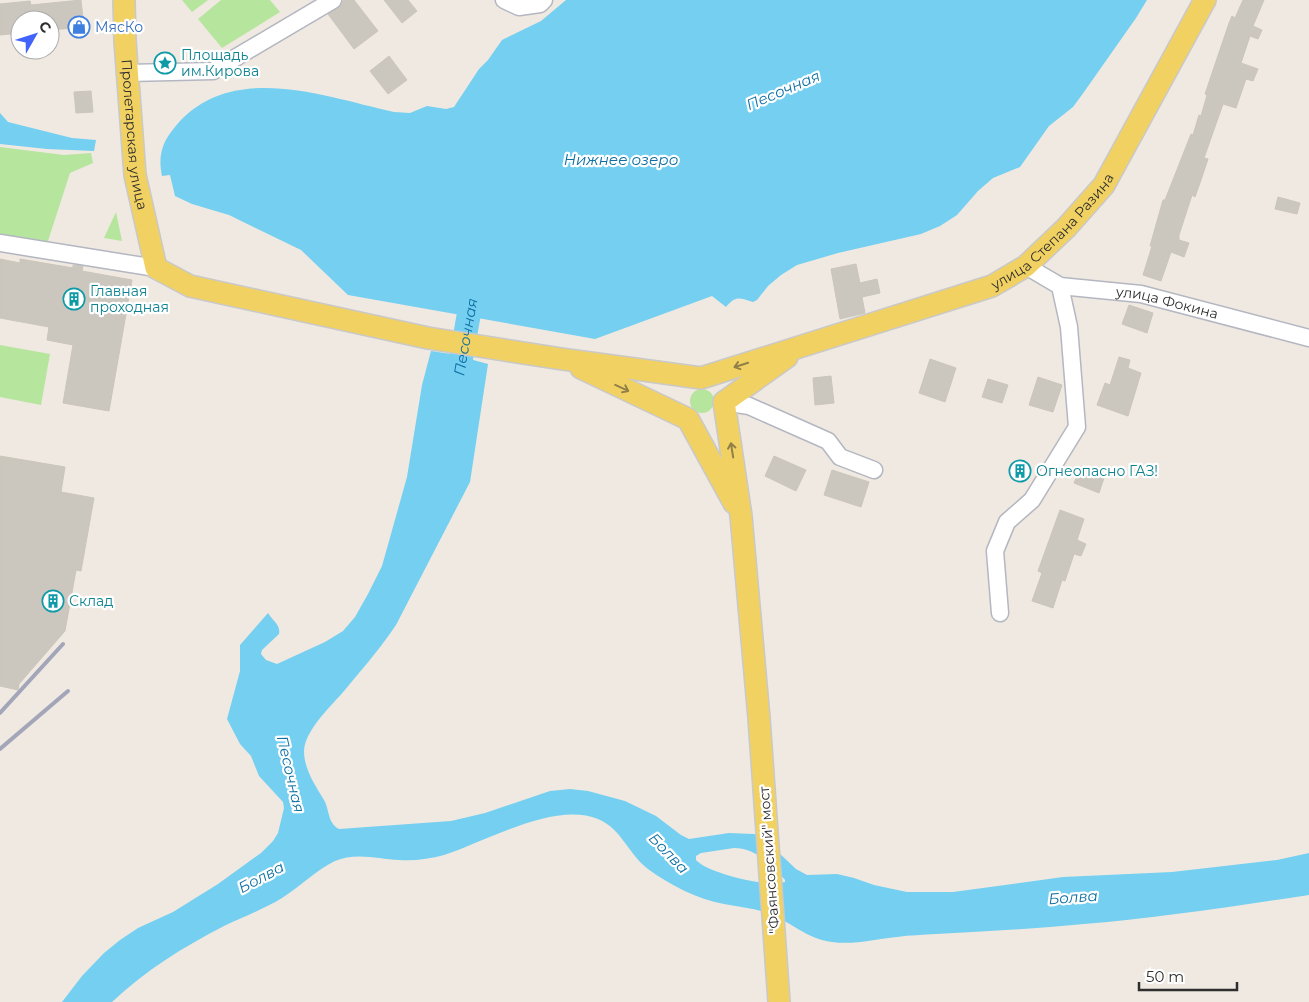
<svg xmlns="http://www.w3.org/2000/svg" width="1309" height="1002" font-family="Montserrat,sans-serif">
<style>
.green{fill:#b6e59e}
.water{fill:#75cff0;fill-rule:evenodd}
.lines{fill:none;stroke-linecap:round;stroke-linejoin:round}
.river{stroke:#75cff0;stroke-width:24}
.building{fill:#cbc7bf;stroke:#cbc5ba}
.minor-casing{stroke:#b4b7c1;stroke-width:19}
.major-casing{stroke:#c9c9c9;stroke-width:24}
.minor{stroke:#fff;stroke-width:16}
.major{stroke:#f2d163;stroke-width:21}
.rail{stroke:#a3a6b8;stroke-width:4}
.oneway{stroke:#908048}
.labels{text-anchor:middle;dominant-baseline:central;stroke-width:4.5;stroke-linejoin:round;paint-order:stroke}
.shop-label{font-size:14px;fill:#366cbe;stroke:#fff;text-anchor:start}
.culture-label{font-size:14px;fill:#0d838f;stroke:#fff;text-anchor:start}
.street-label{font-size:14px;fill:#2e2e2e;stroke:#fff}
.water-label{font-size:15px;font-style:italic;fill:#0d6fa3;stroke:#fff}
</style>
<rect width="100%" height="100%" fill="#efe9e1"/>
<path class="green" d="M182,0H208L192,12Z
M221,0H270L280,12L222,48L198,19Z
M0,147L64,155L91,153L93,163L70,173L47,244L0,236Z
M116,212L122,241L104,238Z
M0,345L50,354L41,405L0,397Z
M690 401a12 12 0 1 1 24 0a12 12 0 1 1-24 0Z"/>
<path class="water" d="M566,0H1147L1136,18L1084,92L1073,107L1049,126L1020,167L993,178L978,191L957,215L940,226L921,234L838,253L797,265L781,275L768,286L757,300L753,302C740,298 736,295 726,307L712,296L595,339L348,295L301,250L229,215L192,204L175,196L170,175L162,176C157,152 164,139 180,121C236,62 326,97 394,112L410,113L427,106L446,109L454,107L479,69L488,60L502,40L541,21Z
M0,113L8,122L72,138L96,140L94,151L47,149L0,144Z
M431,351L451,354L488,364L470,482L396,625C382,646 365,666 349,685C336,702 305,728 304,751C304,769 315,785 324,800C330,811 327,822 339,829L451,821L485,813L550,791L570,789L588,791L625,801L656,816L681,835L689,839L729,833L754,834L761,836L796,869L807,875L837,874L854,878L874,885L907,892H953L1063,877L1172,872L1277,860L1309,853V895C1234,906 1159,918 1084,924C1035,929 985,931 936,934C923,935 910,935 897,937C876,939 854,945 832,942C807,939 791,922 768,913C754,908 739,907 724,904C697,899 670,885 648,869C628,854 622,829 598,819C555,801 487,841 444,855C430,859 414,861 399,860C379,859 355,852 335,861C316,870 300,887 282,898C264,909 243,917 224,926C183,947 145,971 112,1002H62L82,976L104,953L120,940L138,928L173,912L218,884L261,853L273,841L278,833L284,808L283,802L259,776L251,756L240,744L227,719L240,671V645L268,613C272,620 281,625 279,634L262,650L261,654L266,660L277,664L325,642L343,631L355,617L368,594L382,566L407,477L422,385ZM734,848C755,848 772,864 785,880V882C769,888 707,873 696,860V856L701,853Z"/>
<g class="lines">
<path class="river" id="s1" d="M456,387L474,285"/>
</g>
<path class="building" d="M81,0L84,27L51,30L50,20H20V33L0,35V4L30,1L31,5Z
M344,0H354L378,31L354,49L328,14L338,8Z
M384,0H408L417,11L402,23Z
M1243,0H1264L1253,26L1262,30L1258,39L1250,36L1241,63L1258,69L1253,81L1246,79L1236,108L1223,104L1204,158L1208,159L1201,180L1195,197L1192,195L1179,235V240L1189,243L1184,257L1171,252L1161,281L1143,275L1152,246H1150L1163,200H1165L1191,134L1193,135L1199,115L1201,116L1207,95L1205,94L1229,23L1232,16L1235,18Z
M389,56L407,80L388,94L370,71Z
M91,91L93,112L76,113L74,92Z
M1278,197L1300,203L1297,214L1275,209Z
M0,259L20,263V259L73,268V265L83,266L82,271L132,280L109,411L63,403L73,345L47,340L49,327L0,318Z
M856,264L860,283L877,279L880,293L862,297L865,313L840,319L831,269Z
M1129,305L1153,313L1147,333L1122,324Z
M1119,357L1130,360L1128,368L1141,373L1128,416L1097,405L1105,383L1110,385Z
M930,359L956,368L945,402L919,393Z
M831,376L834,403L815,405L813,378Z
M1038,377L1062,385L1053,412L1029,405Z
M988,379L1008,385L1002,403L982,397Z
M0,456L65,467L61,492L94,498L81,571L76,570L65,631L19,684L18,690L0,686Z
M774,456L806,470L796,491L765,476Z
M1015,464L1028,468L1024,479L1012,475Z
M1081,466L1105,475L1099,493L1074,483Z
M832,470L869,482L861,507L824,495Z
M1060,510L1084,519L1077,540L1086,544L1081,556L1074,554L1065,581L1062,580L1053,608L1032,601L1042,573L1038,571Z"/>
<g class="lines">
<g class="minor-casing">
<g id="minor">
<path d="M504,0L519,7L540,4L544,0"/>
<path d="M128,73L213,71L333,0"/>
<path d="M0,243L156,268"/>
<path id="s2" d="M1026,266L1060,286L1141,294L1309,338"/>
<path d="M724,402L749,406L828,441L840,457L874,470"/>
<path d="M1000,613L995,551L1007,522L1032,500L1077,427L1069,327L1060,286"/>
</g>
</g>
<g class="major-casing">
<g id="major">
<path id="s3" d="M124,0L125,41L135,175L156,268L190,286L428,338L562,359L701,378L992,286L1026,266L1066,228L1104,185L1205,0"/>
<path d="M581,368L688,419L734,503"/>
<path d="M779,1002L759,718L741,516L724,402L787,357"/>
</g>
</g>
<use href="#minor" class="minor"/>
<use href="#major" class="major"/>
<path class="rail" d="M0,713L63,644
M0,749L68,691"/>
</g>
<defs><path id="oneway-shaft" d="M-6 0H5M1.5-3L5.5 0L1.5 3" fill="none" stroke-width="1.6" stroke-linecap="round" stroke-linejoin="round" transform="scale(1.25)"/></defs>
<g class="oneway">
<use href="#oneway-shaft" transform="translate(741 365) rotate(162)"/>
<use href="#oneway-shaft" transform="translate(622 388) rotate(25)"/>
<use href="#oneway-shaft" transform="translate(732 450) rotate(-99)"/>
</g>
<defs>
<g id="shop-ring" transform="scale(1.125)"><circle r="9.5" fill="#fff" stroke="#3f7fe0" stroke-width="1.5"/><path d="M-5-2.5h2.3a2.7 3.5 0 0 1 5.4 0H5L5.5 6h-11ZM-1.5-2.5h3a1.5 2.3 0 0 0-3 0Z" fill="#3f7fe0"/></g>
<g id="sight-ring" transform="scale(1.125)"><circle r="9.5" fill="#fff" stroke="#0f9aa8" stroke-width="1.5"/><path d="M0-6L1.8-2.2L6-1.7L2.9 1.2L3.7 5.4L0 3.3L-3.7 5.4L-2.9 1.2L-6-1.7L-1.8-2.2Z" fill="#0f9aa8"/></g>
<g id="building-ring" transform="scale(1.125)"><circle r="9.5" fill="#fff" stroke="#0f9aa8" stroke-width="1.5"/><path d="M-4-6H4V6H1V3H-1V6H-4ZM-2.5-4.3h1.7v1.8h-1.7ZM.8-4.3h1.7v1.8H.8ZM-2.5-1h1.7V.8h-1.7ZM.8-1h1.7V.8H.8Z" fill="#0f9aa8"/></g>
</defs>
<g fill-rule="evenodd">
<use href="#shop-ring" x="79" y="27"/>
<use href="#sight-ring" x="165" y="63"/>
<use href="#building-ring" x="74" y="299"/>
<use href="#building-ring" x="1020" y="471"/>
<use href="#building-ring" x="53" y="601"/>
</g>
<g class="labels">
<g class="shop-label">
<text x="95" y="27">МясКо</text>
</g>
<g class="culture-label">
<text x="181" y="55">Площадь<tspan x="181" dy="16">им.Кирова</tspan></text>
<text x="90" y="291">Главная<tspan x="90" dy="16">проходная</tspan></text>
<text x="1036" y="471">Огнеопасно ГАЗ!</text>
<text x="69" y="601">Склад</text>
</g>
<g class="street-label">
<text stroke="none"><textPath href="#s3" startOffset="135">Пролетарская улица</textPath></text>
<text stroke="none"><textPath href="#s3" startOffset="1216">улица Степана Разина</textPath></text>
<text stroke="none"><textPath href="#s2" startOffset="148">улица Фокина</textPath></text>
<text transform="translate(769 860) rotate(-94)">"Фаянсовский" мост</text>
</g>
<g class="water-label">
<text transform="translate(783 90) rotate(-23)">Песочная</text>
<text x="621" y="159">Нижнее озеро</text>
<text stroke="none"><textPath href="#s1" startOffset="51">Песочная</textPath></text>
<text transform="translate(291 774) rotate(77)">Песочная</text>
<text transform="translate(669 853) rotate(46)">Болва</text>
<text transform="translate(261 877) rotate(-28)">Болва</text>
<text transform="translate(1073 897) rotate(-4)">Болва</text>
</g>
</g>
<g transform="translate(35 35) rotate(51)"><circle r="24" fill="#ffffff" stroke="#ababab"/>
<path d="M0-4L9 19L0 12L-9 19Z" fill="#4264fb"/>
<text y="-8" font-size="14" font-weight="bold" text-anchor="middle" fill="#2e2e2e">С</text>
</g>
<path d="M1139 982v8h98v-8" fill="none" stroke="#2e2e2e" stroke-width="2.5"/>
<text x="1146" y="982" font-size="15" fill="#2e2e2e" stroke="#ffffff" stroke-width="4" paint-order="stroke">50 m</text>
</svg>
